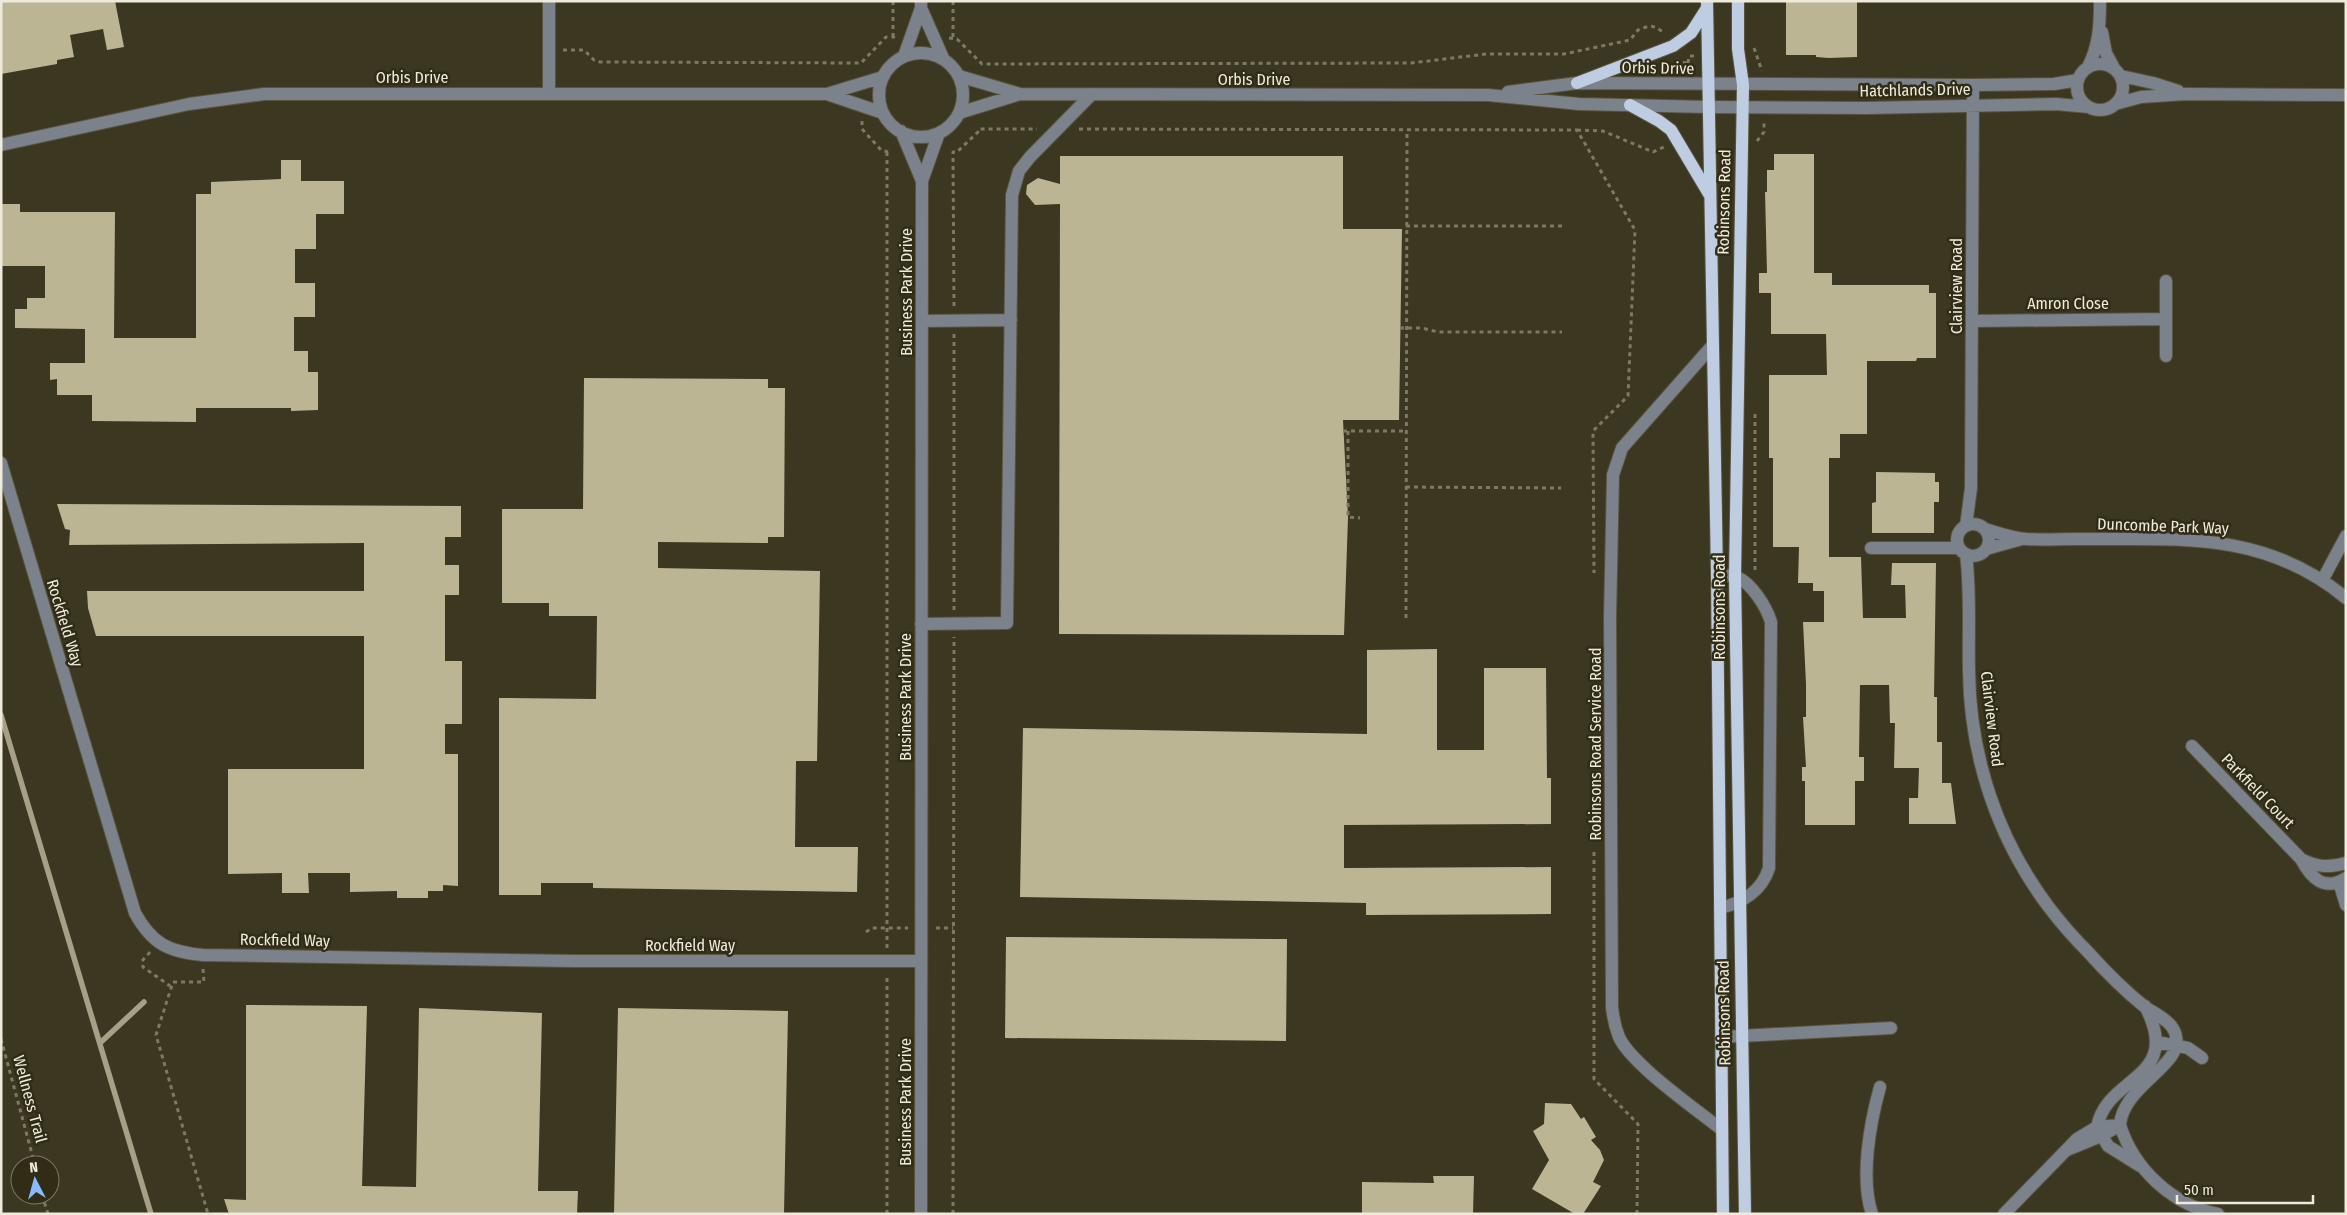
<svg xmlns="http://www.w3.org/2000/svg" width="2347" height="1215" font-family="'Fira Sans Condensed',sans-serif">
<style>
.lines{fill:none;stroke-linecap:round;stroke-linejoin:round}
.stream{stroke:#a6a086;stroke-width:5.5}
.building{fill:#bcb593}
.minor-casing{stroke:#58543e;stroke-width:14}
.major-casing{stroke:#58543e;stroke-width:14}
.path{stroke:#7d7965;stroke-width:3;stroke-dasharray:4 4;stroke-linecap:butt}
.minor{stroke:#7b828c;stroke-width:12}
.major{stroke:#becde1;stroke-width:12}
.labels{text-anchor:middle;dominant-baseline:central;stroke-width:5;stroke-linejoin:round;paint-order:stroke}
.street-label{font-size:16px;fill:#eeebdd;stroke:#312c16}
</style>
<rect width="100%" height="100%" fill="#3c3720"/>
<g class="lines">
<path class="stream" d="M1,715L151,1214
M100,1043L144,1002"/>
</g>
<path class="building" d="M1,1H115L124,47L107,50L103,29L70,35L74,57L57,60V64L1,74Z
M1786,1H1857V57L1829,58L1816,57V55H1786Z
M1774,154H1814V273H1832V285H1929V293H1936V358H1917L1916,361H1867V434H1840V458H1829V557H1861L1863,618H1906L1905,585H1891L1892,563H1936L1934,697H1937V742H1942V783H1951L1956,824H1909V798H1918L1919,768H1894L1895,723H1890L1889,685H1860L1859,757H1864V781H1855V825H1805V781H1802V767H1806L1803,717H1806V684L1803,622H1824V591H1813V583H1798L1799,547H1773V458H1769V375H1827L1826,334H1771V293H1759V273H1767L1765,192H1767V170H1774Z
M1060,156H1343V229H1402L1399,420H1343L1348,517L1344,635L1059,634L1060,204L1035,205L1026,194L1027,185L1038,178L1060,184Z
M281,160H301V181H344V214H316V249H295V283H315V317H294V351H308V372H318V410L291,411V408H196V422L92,421V395H57V379L50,380V363H85V329L15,328V309H27V298H45V266H1V204H20V212H115L114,338H196V194H211V182L281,179Z
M584,378L768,379V388H785L784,537H768V543L658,542V568L820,571L817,761H796L795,847H858L857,892L593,888V883H541V895H499V698L596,699L597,616H549V603H502V509H583Z
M1876,472L1935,473V482H1939V502H1934V533H1872V503L1876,502Z
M57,504L461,506V537H445V565H459V595H445V661H462V724H445V754H458V886L443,885V891H428V898H397V891L350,892V873H308L309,893H282V873L228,874V769H364V636H96L88,608L87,591H364V543L69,545L70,530L65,529Z
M1437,649V750H1484V668H1546L1547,778H1551V824L1344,825V868L1551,867V914L1366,915V903L1020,897L1023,728L1367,734V650Z
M1006,937L1287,939L1286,1041L1005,1038Z
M246,1005L367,1006L362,1186L416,1187L419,1008L542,1013L538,1191H578L577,1214H229L224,1199L246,1200Z
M618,1008L788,1011L784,1214H614Z
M1545,1103L1571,1104L1581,1119L1584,1117L1596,1137L1591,1140L1600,1150L1604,1160L1593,1182L1601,1186L1583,1214H1575L1532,1189L1549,1160L1533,1131L1544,1124Z
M1433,1176H1474L1473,1214H1362V1182L1434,1183Z"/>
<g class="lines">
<g class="minor-casing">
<path id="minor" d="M921,8L943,58
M2102,32L2106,53L2114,68
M879 95a42 42 0 1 1 84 0a42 42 0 1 1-84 0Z
M904,56L921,8V1
M2077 87a23 23 0 1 1 46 0a23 23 0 1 1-46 0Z
M2088,67C2099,46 2100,25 2100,1
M959,76L1020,94
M2121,76L2153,83L2178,91
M1508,92L1577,83L1973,85L2054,84L2078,80
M549,94V1
M827,94L883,113
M2115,104L2141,97L2185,94L2346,95
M959,113L1020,94L1488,95L1579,104L1708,107L1867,108L2056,104L2089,107
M901,131L922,181
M1,145L189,104L264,94H827L883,77
M2166,281V356
M922,321L1011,320
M1972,321L2165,319
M1712,346L1622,448L1613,475L1610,618L1612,1007C1613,1017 1615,1027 1619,1037C1631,1064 1696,1109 1722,1130
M1,463L135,913C152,944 169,952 203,955L573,961H921
M1957 540a16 16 0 1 1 32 0a16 16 0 1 1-32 0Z
M1966,526L1971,488L1973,85
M1985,529C1998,533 2012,538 2026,539C2042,540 2059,539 2075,539C2176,540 2262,529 2346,598
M1871,548H1959
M1986,549L2022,539
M1966,554C1971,594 1968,632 1969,671C1970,756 1997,838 2048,906C2060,922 2074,938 2088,952C2105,971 2125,991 2145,1007C2154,1013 2166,1018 2172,1027C2174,1030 2176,1034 2176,1037C2183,1065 2123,1086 2120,1125L2101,1136L2067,1150
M1717,575C1723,575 1731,575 1737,577C1752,584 1766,606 1771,622L1769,868C1762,891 1742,903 1720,908
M2323,579L2346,536
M921,624L1007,623L1012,195L1019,171L1030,157L1092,94
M2192,746L2301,859C2311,878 2324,892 2346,878
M2301,859C2316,867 2329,868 2346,863
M2339,882L2346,905
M1721,1037L1891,1028
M2157,1042L2188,1048L2202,1058
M2140,1166L2108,1146L2097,1127L2120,1125C2134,1169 2172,1205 2218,1214
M921,1214L922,181L939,133
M1872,1214C1860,1178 1870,1123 1880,1087
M2004,1214L2077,1139L2097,1127C2107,1074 2184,1080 2145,1006"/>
</g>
<g class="major-casing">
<path id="major" d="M1707,1L1717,575L1723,1214
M1738,1V49L1743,85L1735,576L1745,1214
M1577,83L1673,46L1691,33L1707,8
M1630,105L1659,121L1671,130L1709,194"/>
</g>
<path class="path" d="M953,1V37
M893,37V1
M949,38L957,39L982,64L1411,63L1486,54H1564L1630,40L1638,30L1649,26L1655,27L1665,33
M1754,48L1762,71
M563,50H584L594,60L600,62L861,63L886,37H895
M1677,59L1678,62L1688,63V70
M1688,63L1689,56H1694
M862,121V129L881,150L888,152
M1079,129L1577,130L1635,230L1628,396L1593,431L1594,573
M1577,130L1603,131L1653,152L1666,146
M1757,141L1764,132V122
M887,152V948
M1406,226H1562
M954,306L953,152H957L979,131V129H1037
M1400,328H1422L1438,332H1562
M954,334V611
M1755,414V571
M1343,431H1406
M1348,431V517L1360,518
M1406,487L1561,488
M1406,618L1407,130
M1594,852V1079L1638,1124L1637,1214
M936,928H953
M866,932L872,928H908
M150,952L142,961L143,967L170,986
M203,969L204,982H173L156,1035L208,1214
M1,1039L35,1165
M42,1195L48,1214
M887,1214V974
M953,1214L954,637"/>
<use href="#minor" class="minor"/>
<use href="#major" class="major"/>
</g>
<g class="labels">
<g class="street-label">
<text transform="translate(1658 68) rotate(1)">Orbis Drive</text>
<text x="412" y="77">Orbis Drive</text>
<text x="1254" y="79">Orbis Drive</text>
<text transform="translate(1915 90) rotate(-1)">Hatchlands Drive</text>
<text transform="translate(1724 202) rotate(-89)">Robinsons Road</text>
<text transform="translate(1956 286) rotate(-90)">Clairview Road</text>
<text transform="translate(906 292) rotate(-90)">Business Park Drive</text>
<text x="2068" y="303">Amron Close</text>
<text transform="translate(2163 526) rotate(2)">Duncombe Park Way</text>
<text transform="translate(1719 607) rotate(-90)">Robinsons Road</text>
<text transform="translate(65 623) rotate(73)">Rockfield Way</text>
<text transform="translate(905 697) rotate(-90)">Business Park Drive</text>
<text transform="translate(1992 719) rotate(83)">Clairview Road</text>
<text transform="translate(1595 744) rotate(-90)">Robinsons Road Service Road</text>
<text transform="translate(2258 791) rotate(46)">Parkfield Court</text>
<text transform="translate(285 940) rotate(1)">Rockfield Way</text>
<text x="690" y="945">Rockfield Way</text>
<text transform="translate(1724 1013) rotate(-91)">Robinsons Road</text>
<text transform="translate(30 1099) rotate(75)">Wellness Trail</text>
<text transform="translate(905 1102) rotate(-90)">Business Park Drive</text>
</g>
</g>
<rect width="2347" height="1215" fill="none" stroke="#eeebdd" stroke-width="5"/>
<g transform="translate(35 1180) rotate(354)"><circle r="24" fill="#312c16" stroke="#7d7866"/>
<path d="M0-4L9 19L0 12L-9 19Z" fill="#87bbfb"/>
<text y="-8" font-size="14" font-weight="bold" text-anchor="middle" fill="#eeebdd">N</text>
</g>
<path d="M2177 1195v8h136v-8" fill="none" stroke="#eeebdd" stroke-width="2.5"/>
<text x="2184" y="1195" font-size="15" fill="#eeebdd" stroke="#312c16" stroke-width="4" paint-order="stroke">50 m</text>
</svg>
